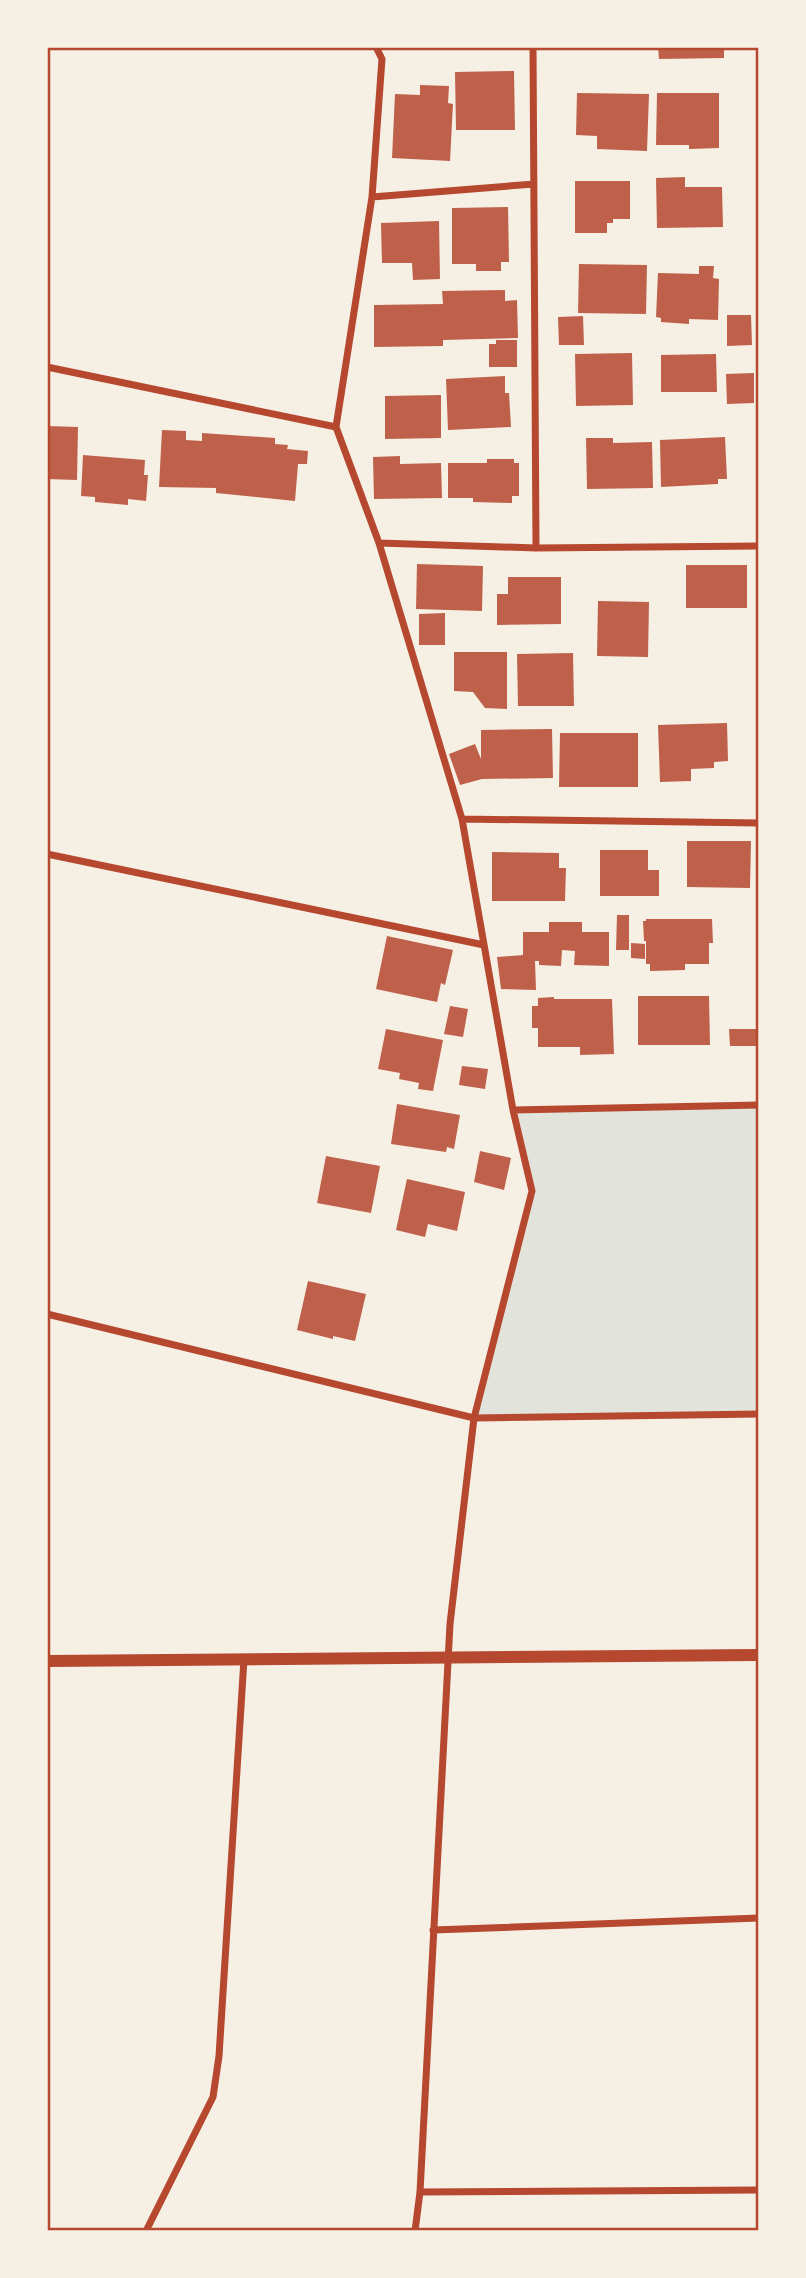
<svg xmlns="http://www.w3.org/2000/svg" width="806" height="2278" font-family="'Work Sans',sans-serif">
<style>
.green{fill:#e2e4dc}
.building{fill:#bf614a}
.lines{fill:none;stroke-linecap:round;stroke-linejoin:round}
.minor{stroke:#b5482f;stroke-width:7}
.tertiary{stroke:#b5482f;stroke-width:12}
.neatline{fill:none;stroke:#b5482f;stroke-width:2.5}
</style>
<rect width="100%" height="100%" fill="#f6efe4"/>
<path class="green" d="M759,1105V1414L474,1418L531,1191L513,1110Z"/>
<path class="building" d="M658,47H724V58L659,59Z
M514,71L515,130H456L455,72Z
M420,85L449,86L448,103L453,104L450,161L392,158L395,94L420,95Z
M577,93L649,94L647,151L597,149V136L576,135Z
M657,93H719V148L689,149V145H656Z
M685,177V187H722L723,227L657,228L656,178Z
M575,181H630V219H613V223H607V233H575Z
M508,207L509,262H501V271H476V264H452V208Z
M439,221L440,279L413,280L412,263H382L381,223Z
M579,264L647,265L646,314L578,313Z
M699,266H714L713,278L719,279L718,320L689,319V324L661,322V318L656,317L658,273L699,274Z
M505,290V301L517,300L518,338L443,340V346L374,347V305L443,304L442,291Z
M727,315H751L752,345L727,346Z
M583,316L584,345H559L558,317Z
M496,340H517V367H489V344H496Z
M632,353L633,405L576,406L575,354Z
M716,354L717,392H661V355Z
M754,373V403L727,404L726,374Z
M505,376V393H509L511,427L448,430L446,379Z
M441,395V438L385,439V396Z
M47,426L78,427L77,480L47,479Z
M162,430L186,431V440L202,441V433L275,438V444L288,445L287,449L308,451L307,464H298L295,501L216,493V488L159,487Z
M725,437L727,479H718V484L661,487L660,440Z
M586,438H613V443L652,442L653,488L587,489Z
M83,455L145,460L144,475H148L146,501L128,499V505L95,502V497L81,496Z
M400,456V464L441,463L442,498L374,499L373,457Z
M487,459H514V463H519V496H512V503L473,502V498H448V463H487Z
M417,564L483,566L482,611L416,609Z
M686,565H747V608H686Z
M508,577H561V624L497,625V594H508Z
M598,601L649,602L648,657L597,656Z
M445,613V645H419V614Z
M454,652H507V709L485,708L473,692L454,691Z
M573,653L574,706H518L517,654Z
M727,723L728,761L714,762V768L691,769V781L660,782L658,725Z
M552,729L553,778L482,779L460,785L449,754L475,744L481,759V730Z
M560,733H638V787H559Z
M687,841H751L750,888L687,887Z
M600,850H648V870H659V896H600Z
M492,852L559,853V868H566L565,901H492Z
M617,915H629V950H616Z
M646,919H712L713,943H709V964H685V970L650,971V964H646V941H644L643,921H646Z
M549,922H582V932H609V966L574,965L575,951L562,950L561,966L539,965V961H535L536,990L501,989L497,957L523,955V932H549Z
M387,936L453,950L445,985L441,983L437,1002L376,989Z
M631,943L645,944V959L631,958Z
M638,996H709L710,1045H638Z
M554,997V999H612L614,1054L580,1055V1047H538V1028H532V1006H538V998Z
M450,1006L468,1009L463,1037L444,1034Z
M386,1029L443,1040L433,1091L418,1089L419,1083L399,1079L400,1073L378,1069Z
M729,1029H757L758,1046H730Z
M462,1066L488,1069L485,1089L459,1085Z
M397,1104L460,1115L454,1149L447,1147L446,1152L391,1144Z
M480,1151L511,1158L504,1190L474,1182Z
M326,1156L380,1166L371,1213L317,1203Z
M407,1179L465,1192L457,1231L428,1224L425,1237L396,1230Z
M308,1281L366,1294L355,1341L333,1336V1339L297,1330Z"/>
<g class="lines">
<path class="minor" d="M376,47L382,59L372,197L336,427L379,543L462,819L513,1110L532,1191L474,1418L450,1624L420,2192L415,2231
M533,47L536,548
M372,197L534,184
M47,367L336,427
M379,543L536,548L759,546
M462,819L759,823
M47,854L484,945
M513,1110L759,1105
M47,1314L474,1418L759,1414
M433,1930L759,1918
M420,2192L759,2190
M146,2231L213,2097L219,2056L244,1659"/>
<path class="tertiary" d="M47,1661L759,1655"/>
</g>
<rect width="806" height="2278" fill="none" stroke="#f6efe4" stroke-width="98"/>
<rect x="49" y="49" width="708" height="2180" class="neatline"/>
</svg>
